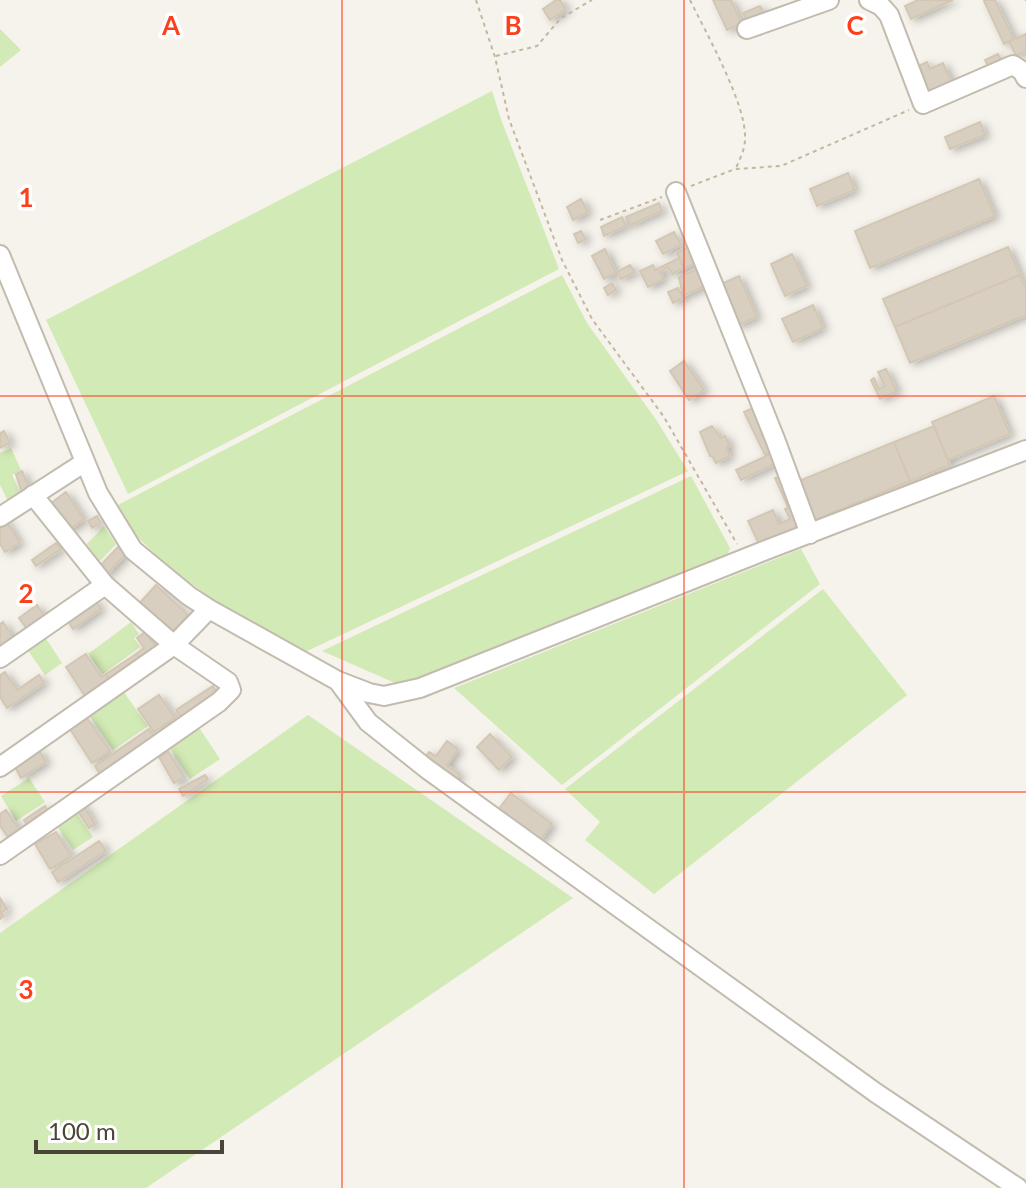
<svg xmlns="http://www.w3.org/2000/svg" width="1026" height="1188" font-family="Lato,sans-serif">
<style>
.green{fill:#d2eab5}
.building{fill:#d8cfc1;stroke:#d3c7b4;stroke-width:2;filter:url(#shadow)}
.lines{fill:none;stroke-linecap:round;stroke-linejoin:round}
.minor-casing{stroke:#c2bbae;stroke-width:22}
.path{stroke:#c4b79f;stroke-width:2;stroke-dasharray:4 4;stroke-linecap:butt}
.minor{stroke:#fff;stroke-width:18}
.grid{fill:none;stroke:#fc3f1d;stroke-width:2;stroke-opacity:0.55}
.grid-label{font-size:26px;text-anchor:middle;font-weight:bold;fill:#fc3f1d;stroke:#fff;stroke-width:7;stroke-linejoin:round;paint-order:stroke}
</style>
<defs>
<filter id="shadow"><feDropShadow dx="4.5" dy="2.5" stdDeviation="4" flood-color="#0004"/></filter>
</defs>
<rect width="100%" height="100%" fill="#f6f3ec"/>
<path class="green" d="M0,29L21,50L0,67Z
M492,91L502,122L559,269L128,494L46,320Z
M562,275L587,323L657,421L688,471L303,653C231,611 165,575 112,508Z
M11,448L21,470L12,475L21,494L8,501L0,485V453Z
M691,476L730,548L726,558L404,687L322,651Z
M104,526L116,544L99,562L87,544Z
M801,549L820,584L562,785L454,688Z
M823,589L907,695L654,894L585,840L600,822L565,789Z
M131,622L139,634L134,638L140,647L103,674L88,654Z
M45,637L62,663L45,675L27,649Z
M123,691L148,726L113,750L89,715Z
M308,715L573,898L146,1188H0V933Z
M198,726L220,759L190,779L168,746Z
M29,778L45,802L16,821L1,796Z
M74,809L93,837L73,850L54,822Z"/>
<path class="building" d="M556,0H560L566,9L550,20L543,9Z
M713,0H731L742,24L727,30Z
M918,0H953L911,19L905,6Z
M987,0H995L1014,39L1004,44L984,1Z
M760,6L764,14L747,21L743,13Z
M1026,34V51L1016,56L1009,41Z
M998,54L1003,64L990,70L985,60Z
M927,62L930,69L943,63L953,85L925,98L914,68Z
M980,122L985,135L950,149L945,137Z
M848,173L855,190L817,206L810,189Z
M979,179L995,216L870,268L855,231Z
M581,199L588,212L573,220L567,207Z
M659,203L662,211L630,225L626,217Z
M622,217L626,226L604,236L601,227Z
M581,231L586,239L578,243L574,234Z
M674,232L681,245L663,254L656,241Z
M688,247L696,263L684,268L677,253Z
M1008,247L1020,275L895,327L883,299Z
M605,249L616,273L604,279L592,256Z
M792,254L807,286L785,296L771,264Z
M679,258L684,268L672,274L668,267L660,272L664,279L648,287L640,271L653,265L655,270Z
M630,265L635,272L621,279L617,272Z
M697,269L705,286L683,296L679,277Z
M1020,275L1026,289V315L910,363L895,327Z
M739,276L757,317L737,326L719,285Z
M612,283L616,290L608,295L604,288Z
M678,288L683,298L673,303L668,292Z
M813,305L823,328L793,342L782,319Z
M684,361L704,390L689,400L670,371Z
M886,369L897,391L880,399L871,380L874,378L879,389L885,386L878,372Z
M994,396L1010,434L948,460L932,422Z
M753,408L774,451L765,455L744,412Z
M712,426L721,438L725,436L730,446L726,448L730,456L716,463L712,456H710L700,432Z
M934,426L950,465L910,481L894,442Z
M4,431L10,443L0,448V433Z
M894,442L910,481L810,522L794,483Z
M775,452L779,462L741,480L736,470Z
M22,471L30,489L22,493L16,474Z
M783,475L795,504L788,507L775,478Z
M66,492L84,519L68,531L50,504Z
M795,504L804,524L759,544L748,521L773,510L779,524L790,519L785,509Z
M97,516L101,523L92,528L88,521Z
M5,519L20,543L5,552L0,544V522Z
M56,543L61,549L36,566L32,560Z
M118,547L126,554L106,575L98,568Z
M156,585L188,615L168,637L136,607Z
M95,600L101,609L73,629L67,620Z
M37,605L47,620L29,632L19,618Z
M3,622L17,643L0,653V624Z
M145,632L158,650L142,662L136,654L144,648L137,638Z
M86,654L101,677L106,674L112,683L87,699L66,667Z
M136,654L142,662L112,683L106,674Z
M5,672L17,690L39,675L44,683L7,708L0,697V675Z
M213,686L218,694L182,719L176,710Z
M159,695L175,718L154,732L138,709Z
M87,718L110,751L92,763L70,729Z
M149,729L156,739L101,776L95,766Z
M490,734L512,757L499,770L477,747Z
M447,741L458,749L447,765L460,774L453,784L422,762L429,752L436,756Z
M39,750L46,762L21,778L14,765Z
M168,751L184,777L174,783L159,757Z
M205,775L208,779L183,796L179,789Z
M511,793L552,824L539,842L498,810Z
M82,803L95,824L89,828L75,807Z
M45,806L49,812L28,827L24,820Z
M6,810L21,832L10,840L0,826V814Z
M56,832L71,856L50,869L35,844Z
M99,841L106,851L58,882L52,872Z
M0,898L7,909L2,912L4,916L0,919Z"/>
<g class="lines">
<g class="minor-casing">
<path id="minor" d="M869,0L881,6L889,15L923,104L1013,65L1022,71L1026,78
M747,29L829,0
M676,192L775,439L810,534
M0,255L98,493L133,550L189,596L209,609L338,681L369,693L384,696L420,688L761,552L1026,450
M0,517L85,462
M0,658L105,585L33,495
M338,681L368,722L427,769L876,1093L1018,1188
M0,767L174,645L209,609
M0,855L219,702L231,690L228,682L174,645L105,585"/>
</g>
<path class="path" d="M476,0L495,57L509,119L562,260L592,319L664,417L737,544
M690,0C706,33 747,105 745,139C745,149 740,159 736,168
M1026,0V1
M496,56L537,46L561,18L592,0
M691,186L735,169L781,166L909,110
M600,220L662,197"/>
<use href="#minor" class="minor"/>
</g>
<path class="grid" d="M342,0V1188M684,0V1188M0,396H1026M0,792H1026"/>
<g class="grid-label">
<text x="171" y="35">A</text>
<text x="513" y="35">B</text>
<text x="855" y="35">C</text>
<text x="26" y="207">1</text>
<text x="26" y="603">2</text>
<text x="26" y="999">3</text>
</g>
<path d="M36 1140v12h186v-12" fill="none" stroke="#4b4439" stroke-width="4"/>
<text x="48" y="1140" font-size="24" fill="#4b4439" stroke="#ffffff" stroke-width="6" paint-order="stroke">100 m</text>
</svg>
